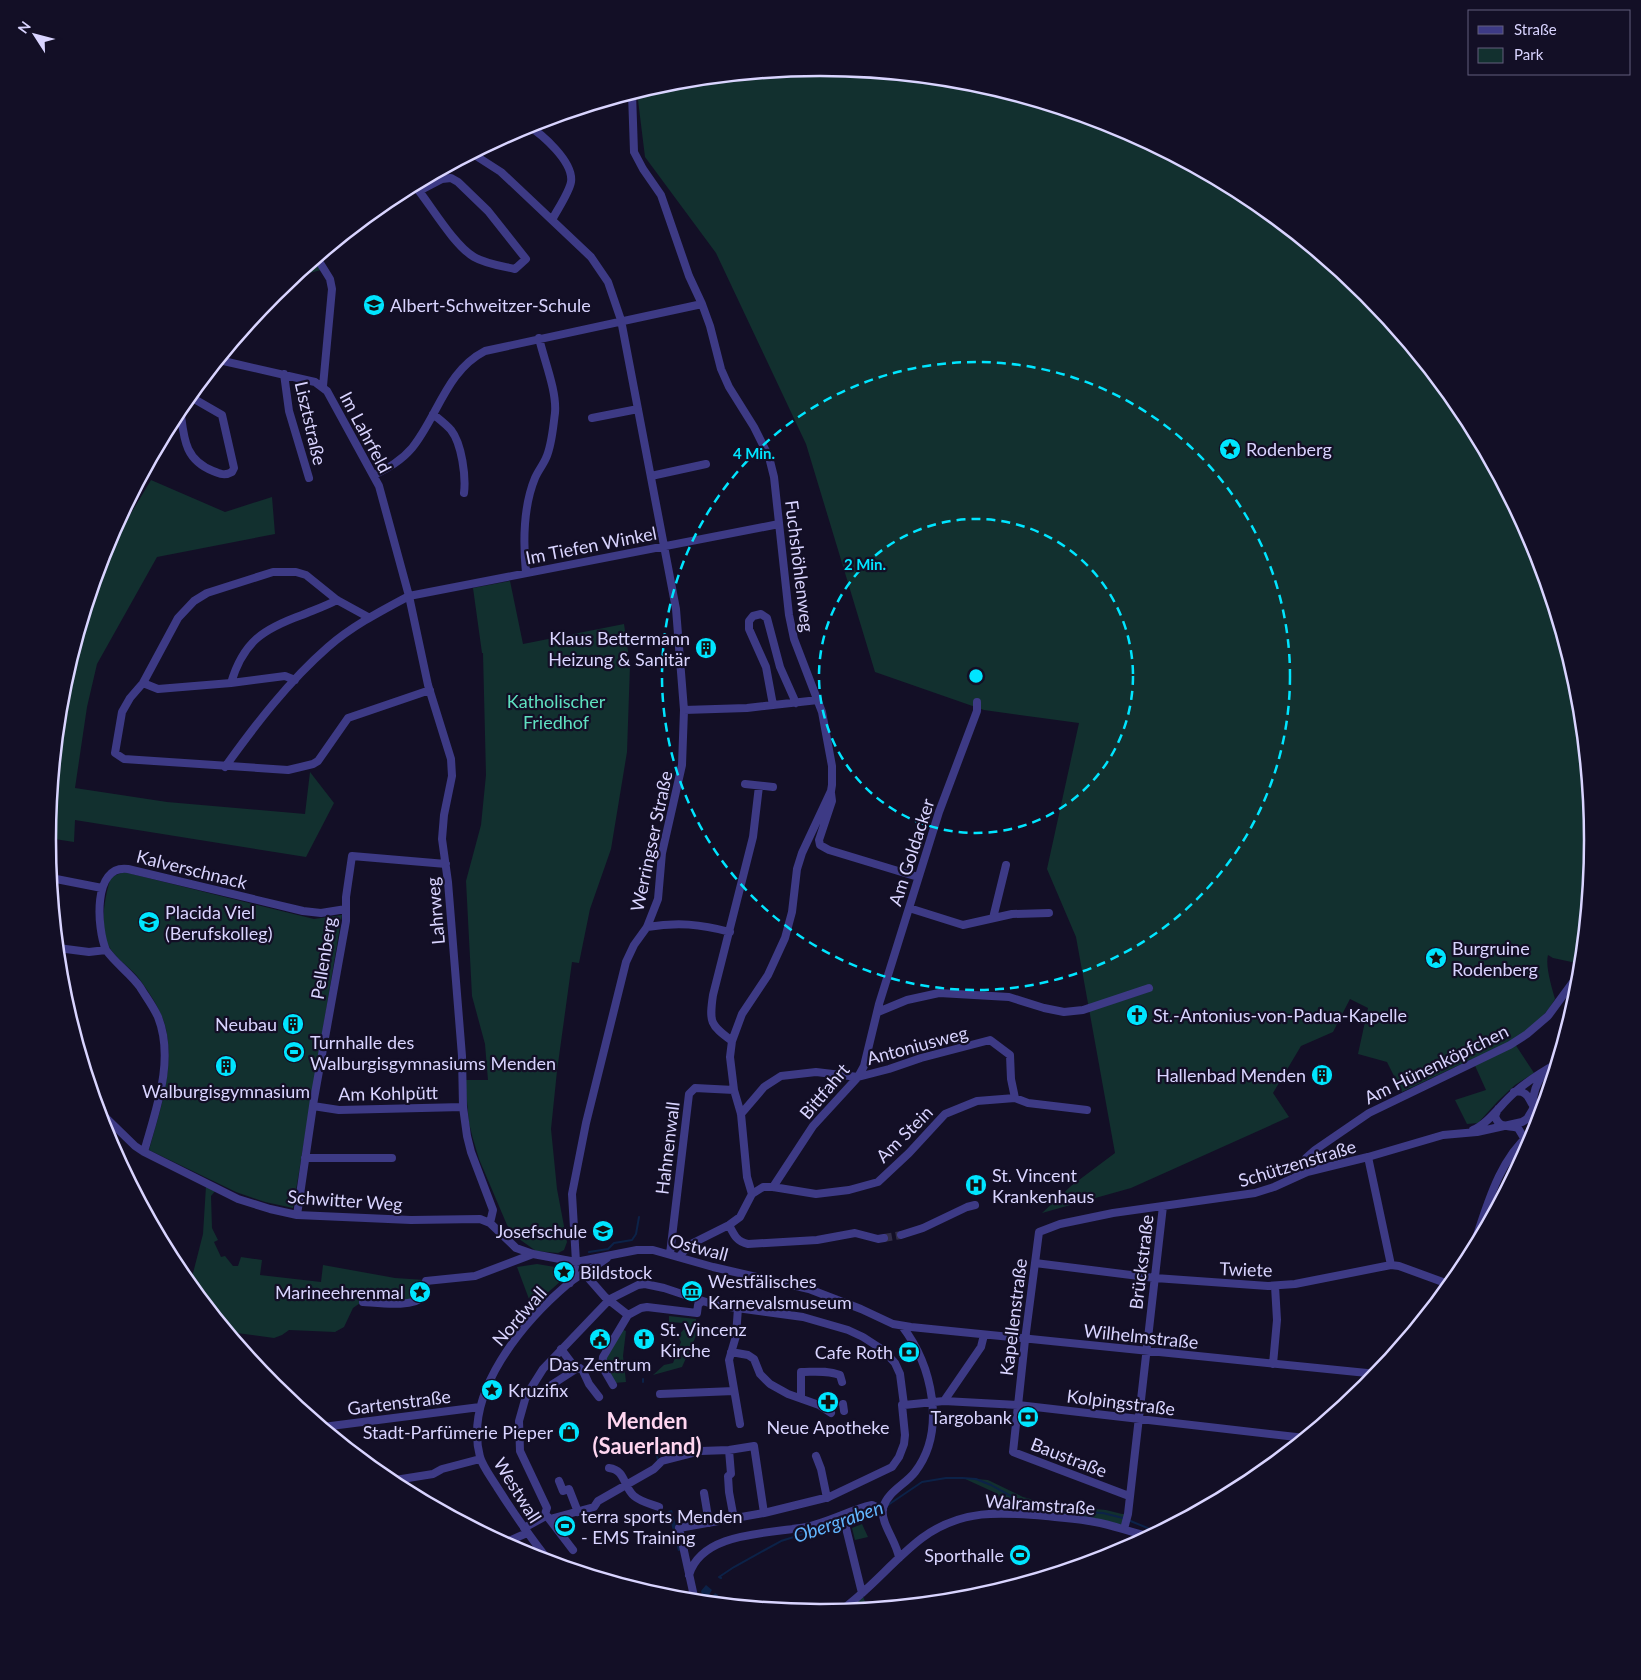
<svg xmlns="http://www.w3.org/2000/svg" width="1641" height="1680" font-family="Lato,sans-serif">
<style>
.green{fill:#12302f}
.water{fill:#0c2248}
.lines{fill:none;stroke-linecap:round;stroke-linejoin:round}
.stream{stroke:#0c2248;stroke-width:2}
.minor-tunnel{stroke:#312d47;stroke-width:8;stroke-dasharray:8 4;stroke-linecap:butt}
.minor{stroke:#3d3a85;stroke-width:8}
.ring{fill:none;stroke:#00e5ff;stroke-width:2.5;stroke-dasharray:9 6}
.labels{text-anchor:middle;dominant-baseline:central;stroke-width:4.5;stroke-linejoin:round;paint-order:stroke}
.poi-label{font-size:18px;fill:#d9d4ff;stroke:#130f26;text-anchor:start}
.street-label{font-size:18px;fill:#d9d4ff;stroke:#130f26}
.park-label{font-size:18px;fill:#5fe0c0;stroke:#130f26}
.water-label{font-size:19px;font-style:italic;fill:#62b6ff;stroke:#130f26}
.district-label{font-size:22px;font-weight:bold;fill:#ffd6f0;stroke:#130f26}
.rim{fill:none;stroke:#d9d4ff;stroke-width:2.5}
.centre{fill:#00e5ff;stroke:#130f26;stroke-width:2.5}
.ring-label{font-size:15px;text-anchor:middle;font-weight:bold;fill:#00e5ff;stroke:#130f26;stroke-width:4.5;stroke-linejoin:round;paint-order:stroke}
</style>
<rect width="100%" height="100%" fill="#130f26"/>
<path class="green" d="M821,67L972,82L1117,126L1250,197L1367,294L1463,411L1535,544L1579,689L1593,840L1581,964L1553,958L1548,955C1545,966 1552,988 1555,999C1544,1018 1530,1029 1513,1041L1534,1073L1515,1085L1498,1101L1478,1123L1467,1124L1455,1100L1486,1090L1472,1059L1402,1092L1387,1062L1358,1054L1368,1008L1350,999L1333,1032L1301,1046L1273,1093L1289,1117L1131,1188L1042,1213L1071,1186L1115,1153L1076,937L1047,869L1079,723L984,710L875,672L806,444L716,253L645,157L637,92L670,82Z
M317,258L325,269L294,277Z
M151,480L225,512L272,497L275,534L157,557L97,664L87,707L75,788L167,802L305,814L310,772L334,803L306,857L75,820L74,842L48,838L62,689L106,544L121,516L127,520Z
M510,581L523,644L624,624L630,665L627,752L611,849L590,909L579,963L572,962L557,1071L551,1129L557,1189L567,1242L564,1250L558,1253L536,1251L515,1236L507,1225L479,1159L473,1139L469,1123L465,1080H488L485,1044L472,996L466,881L481,825L486,775L483,653H482L473,588Z
M124,872L314,919L342,915L293,1208L265,1202L236,1192L149,1150C160,1110 177,1063 164,1022C158,1005 147,989 137,976C127,965 115,958 108,945C99,927 105,895 111,877Z
M206,1186L216,1190L211,1196L212,1228L218,1240L214,1242L221,1257L225,1256L233,1266H238L241,1257L262,1260L260,1275L321,1282L323,1265L395,1278L425,1280V1289L414,1301H363L353,1308L344,1327L335,1332L289,1330L282,1335L274,1338L229,1332L190,1285L203,1234Z
M537,1264L561,1268L563,1279L532,1307L517,1267Z
M669,1316L696,1319V1336L682,1367L653,1375L664,1365L673,1363L681,1342L678,1336L684,1329L683,1323L669,1322Z
M623,1330L626,1331L623,1356L626,1382L614,1383L606,1360L607,1355Z
M963,1478L988,1480L1023,1497L1052,1505L1106,1510L1122,1514H1128L1124,1529L1002,1513L998,1494Z
M862,1524L868,1537L855,1540L852,1528Z
M862,1593L867,1608L840,1611Z"/>
<path class="water" d="M672,1510L682,1550L678,1551L668,1511Z
M706,1585L712,1590L709,1595V1597H712L715,1593L718,1595V1603L704,1602L701,1591Z"/>
<g class="lines">
<path class="stream" d="M589,1252L608,1249L614,1243L632,1240L636,1234L639,1217
M643,1379V1382
M653,1442L658,1460
M888,1505L922,1482L946,1478H963L976,1479L991,1485L1018,1500L1053,1510L1103,1513L1123,1518
M1128,1520L1150,1529L1161,1530
M721,1578L719,1577L734,1567L781,1541L880,1510"/>
<path class="minor-tunnel" d="M884,1238L901,1235"/>
<path class="minor" d="M632,93L634,152L643,169L661,195L689,276L702,304L710,326L721,369L729,387L754,427L769,457L774,477L789,615L794,639L822,712L832,766V785L831,791L802,853L797,869L792,912L785,938L768,975L742,1014L732,1041L730,1057L734,1090L741,1114L747,1177L752,1194
M527,125C542,134 574,162 571,182C569,193 557,210 552,220
M473,154L501,172L591,257L608,282L621,320L676,609L684,710L682,765L662,853L658,899L647,927L634,945L626,962L586,1123L572,1194L576,1262L573,1276L570,1283
M412,186L419,191C433,209 455,246 474,257C486,264 502,266 515,269L526,259L488,211L458,182L451,178L442,179L419,191
M317,258L330,279L332,289L323,386
M219,360L315,382L327,391L379,486L409,596L428,685L451,759L452,776L444,815L442,839L448,882L462,1056L463,1107L467,1136L471,1152L493,1210L490,1223
M284,374L289,411L309,478
M180,408C184,436 183,459 213,471C220,474 225,476 232,472L234,468L222,415L189,396
M433,414C439,419 446,424 451,430C462,444 466,477 464,493
M592,418L638,409
M374,475C388,468 401,461 412,448C438,416 446,371 485,351L702,304
M651,476L706,464
M526,573C523,542 523,507 535,478C538,471 543,465 546,458C552,445 553,427 555,413C557,391 544,360 539,338
M368,617L337,600L306,575L296,572H273L207,593L194,601L178,618L143,683L130,698L122,712L115,753L124,759L288,770L313,764L318,761L348,718L430,690
M143,683L158,689L231,683L285,676L295,680
M231,683C243,642 263,629 302,615C314,610 326,606 337,600
M773,705L766,667L749,629V621L753,616L761,614L767,618L780,667L796,703
M684,710L747,708L818,700
M225,767C256,724 288,682 328,647C352,626 381,611 409,596L779,524
M745,784L773,787
M831,793L832,801L819,840L820,845L829,850L918,877
M51,878L102,888
M909,908L963,925L1012,914L1049,913
M993,918L1006,865
M647,927C678,922 700,924 730,932
M58,948L89,952L106,950C116,964 130,973 140,987C146,997 153,1006 158,1017C175,1060 156,1109 144,1152
M106,950C97,929 92,864 128,869L303,911L321,913L346,909
M878,1012L907,1000L939,993L1009,997L1044,1008L1064,1012L1083,1010L1149,988
M732,1041C710,1025 709,1022 713,995L753,837L759,786
M1514,1092C1524,1090 1528,1095 1532,1104
M313,1106L339,1110L463,1107
M1498,1109L1495,1116C1499,1129 1508,1125 1518,1128L1524,1138
M98,1110L135,1146L144,1152L238,1199L270,1209L297,1215L411,1220L480,1219L490,1223L516,1248L533,1254L576,1262L637,1250H653L713,1267L809,1289L861,1309L893,1324L911,1327L1377,1374
M741,1114L764,1087L781,1076L816,1072L858,1077L889,1069L921,1058L990,1040L1010,1055L1011,1079L1015,1098
M1538,1126C1530,1108 1531,1091 1543,1074
M1473,1130C1489,1123 1501,1104 1514,1093C1526,1082 1542,1072 1556,1064
M1368,1157L1391,1265
M305,1158H392
M1299,1175L1306,1158L1315,1150L1369,1113L1510,1045L1527,1034L1548,1016L1581,971
M773,1187L813,1126L858,1077L864,1066L879,1004L939,812L977,711V702
M297,1215L314,1099L346,921V897L352,856L446,864
M729,1225C734,1235 737,1242 748,1244L817,1240L855,1233L878,1239L884,1238
M901,1235L923,1228L967,1207L975,1205
M670,1254L689,1094L695,1088L734,1090
M679,1257L689,1245L729,1225L740,1217L752,1194L763,1187H773L816,1194L849,1190L878,1182L909,1153L945,1114L977,1101L1015,1098L1028,1103L1087,1110
M1470,1257C1484,1216 1498,1154 1537,1129
M1035,1263L1155,1278L1268,1286L1295,1284L1391,1265L1399,1266L1451,1285
M584,1273L605,1297L628,1315
M363,1302C379,1303 413,1308 424,1296L426,1281L475,1276L533,1254
M738,1308L736,1336L729,1360L740,1424
M561,1349L576,1369L580,1368L583,1371L589,1384L599,1397
M731,1352L748,1355L754,1359L760,1374L770,1384L788,1394L819,1405L831,1413
M1273,1364L1277,1320L1275,1286
M613,1385L602,1366L603,1357L628,1315L641,1308L647,1307L697,1313L698,1305L702,1301
M660,1394L734,1391
M526,1396L539,1393L576,1369
M801,1398V1372C814,1372 827,1370 840,1375L842,1382
M944,1401L981,1347L984,1335
M843,1404L844,1411
M323,1427L480,1407
M729,1450L731,1474L728,1476L729,1492L734,1519
M816,1456L821,1469L827,1498
M609,1468C626,1470 623,1487 634,1496C641,1502 651,1504 659,1507
M389,1481L433,1474L442,1469L480,1459
M559,1481L563,1491L569,1489L578,1512
M704,1493L709,1523
M1129,1496L1013,1452L1025,1340L1039,1232L1060,1224L1113,1213L1255,1193L1274,1187L1307,1172L1368,1157L1443,1135L1477,1132L1522,1122L1527,1119L1533,1109
M764,1513L829,1497L892,1467L899,1457L904,1444L905,1435L902,1405
M547,1516L573,1550
M550,1519L594,1507L598,1501L654,1469L662,1461L701,1451L729,1450L754,1446L764,1513L679,1528L695,1601
M524,1528L544,1517L547,1508L520,1451L519,1421L526,1396L543,1369L610,1299L638,1285L645,1284L664,1288L715,1305L803,1317L848,1330L863,1337L883,1350L895,1363L900,1374L904,1405L944,1401L1018,1405L1305,1438
M846,1528L862,1593
M1124,1529L1128,1514L1163,1206
M504,1543L527,1533
M899,1558C897,1542 880,1523 883,1508C887,1492 906,1484 915,1472C947,1430 932,1365 902,1326
M549,1561C530,1537 513,1512 497,1487C491,1477 483,1467 480,1457C463,1392 523,1322 569,1283C580,1274 595,1267 607,1258
M689,1575C702,1531 770,1534 806,1527C829,1522 850,1510 872,1505L883,1510
M840,1611C870,1590 893,1560 922,1538C961,1509 1000,1512 1046,1516C1062,1518 1079,1519 1095,1522C1114,1525 1131,1533 1150,1536"/>
</g>
<g class="ring">
<circle cx="976" cy="676" r="157"/>
<circle cx="976" cy="676" r="314"/>
</g>
<defs>
<g id="school-disc" transform="scale(1.125)"><circle r="9.5" fill="#00e5ff" stroke="#130f26"/><path d="M0-5L7-2L0 1L-7-2ZM-4 1L0 2.5L4 1V4Q0 6-4 4Z" fill="#111"/></g>
<g id="sight-disc" transform="scale(1.125)"><circle r="9.5" fill="#00e5ff" stroke="#130f26"/><path d="M0-6L1.8-2.2L6-1.7L2.9 1.2L3.7 5.4L0 3.3L-3.7 5.4L-2.9 1.2L-6-1.7L-1.8-2.2Z" fill="#111"/></g>
<g id="building-disc" transform="scale(1.125)"><circle r="9.5" fill="#00e5ff" stroke="#130f26"/><path d="M-4-6H4V6H1V3H-1V6H-4ZM-2.5-4.3h1.7v1.8h-1.7ZM.8-4.3h1.7v1.8H.8ZM-2.5-1h1.7V.8h-1.7ZM.8-1h1.7V.8H.8Z" fill="#111"/></g>
<g id="church-disc" transform="scale(1.125)"><circle r="9.5" fill="#00e5ff" stroke="#130f26"/><path d="M-1.2-6h2.4v3.5h3.3v2.4h-3.3V6h-2.4V-.1h-3.3v-2.4h3.3Z" fill="#111"/></g>
<g id="stadium-disc" transform="scale(1.125)"><circle r="9.5" fill="#00e5ff" stroke="#130f26"/><path d="M0-5a6.5 5 0 1 0 0 10a6.5 5 0 1 0 0-10ZM-3.5-1.8h7v3.6h-7Z" fill="#111"/></g>
<g id="hospital-disc" transform="scale(1.125)"><circle r="9.5" fill="#00e5ff" stroke="#130f26"/><path d="M-5-5h3v3.5h4V-5h3V5h-3V1.5h-4V5h-3Z" fill="#111"/></g>
<g id="museum-disc" transform="scale(1.125)"><circle r="9.5" fill="#00e5ff" stroke="#130f26"/><path d="M0-6L6-3V-2H-6V-3ZM-5-1h2V3h-2ZM-1-1h2V3h-2ZM3-1h2V3H3ZM-6 4H6V6H-6Z" fill="#111"/></g>
<g id="civic-disc" transform="scale(1.125)"><circle r="9.5" fill="#00e5ff" stroke="#130f26"/><path d="M-.6-6.5H3V-4.5H.6V-3L4-1V1h2V6H-6V1h2V-1L-.6-3ZM-1.2 2.5V6h2.4V2.5Z" fill="#111"/></g>
<g id="bank-disc" transform="scale(1.125)"><circle r="9.5" fill="#00e5ff" stroke="#130f26"/><path d="M-6-4H6V4H-6ZM0-2.3a2.3 2.3 0 1 0 0 4.6a2.3 2.3 0 1 0 0-4.6Z" fill="#111"/></g>
<g id="pharmacy-disc" transform="scale(1.125)"><circle r="9.5" fill="#00e5ff" stroke="#130f26"/><path d="M-2-6h4v4h4v4h-4v4h-4v-4h-4v-4h4Z" fill="#111"/></g>
<g id="shop-disc" transform="scale(1.125)"><circle r="9.5" fill="#00e5ff" stroke="#130f26"/><path d="M-5-2.5h2.3a2.7 3.5 0 0 1 5.4 0H5L5.5 6h-11ZM-1.5-2.5h3a1.5 2.3 0 0 0-3 0Z" fill="#111"/></g>
</defs>
<g fill-rule="evenodd">
<use href="#school-disc" x="374" y="305"/>
<use href="#sight-disc" x="1230" y="449"/>
<use href="#building-disc" x="706" y="648"/>
<use href="#school-disc" x="149" y="922"/>
<use href="#sight-disc" x="1436" y="958"/>
<use href="#church-disc" x="1137" y="1015"/>
<use href="#building-disc" x="293" y="1024"/>
<use href="#stadium-disc" x="294" y="1052"/>
<use href="#building-disc" x="226" y="1066"/>
<use href="#building-disc" x="1322" y="1075"/>
<use href="#hospital-disc" x="976" y="1185"/>
<use href="#school-disc" x="603" y="1231"/>
<use href="#sight-disc" x="564" y="1272"/>
<use href="#museum-disc" x="692" y="1291"/>
<use href="#sight-disc" x="420" y="1292"/>
<use href="#civic-disc" x="600" y="1339"/>
<use href="#church-disc" x="644" y="1339"/>
<use href="#bank-disc" x="909" y="1352"/>
<use href="#sight-disc" x="492" y="1390"/>
<use href="#pharmacy-disc" x="828" y="1402"/>
<use href="#bank-disc" x="1028" y="1417"/>
<use href="#shop-disc" x="569" y="1432"/>
<use href="#stadium-disc" x="565" y="1526"/>
<use href="#stadium-disc" x="1020" y="1555"/>
</g>
<g class="labels">
<g class="poi-label">
<text x="390" y="305">Albert-Schweitzer-Schule</text>
<text x="1246" y="449">Rodenberg</text>
<text x="690" y="638" text-anchor="end">Klaus Bettermann<tspan x="690" dy="21">Heizung &amp; Sanitär</tspan></text>
<text x="165" y="912">Placida Viel<tspan x="165" dy="21">(Berufskolleg)</tspan></text>
<text x="1452" y="948">Burgruine<tspan x="1452" dy="21">Rodenberg</tspan></text>
<text x="1153" y="1015">St.-Antonius-von-Padua-Kapelle</text>
<text x="277" y="1024" text-anchor="end">Neubau</text>
<text x="310" y="1042">Turnhalle des<tspan x="310" dy="21">Walburgisgymnasiums Menden</tspan></text>
<text x="1306" y="1075" text-anchor="end">Hallenbad Menden</text>
<text x="226" y="1091" text-anchor="middle">Walburgisgymnasium</text>
<text x="992" y="1175">St. Vincent<tspan x="992" dy="21">Krankenhaus</tspan></text>
<text x="587" y="1231" text-anchor="end">Josefschule</text>
<text x="580" y="1272">Bildstock</text>
<text x="708" y="1281">Westfälisches<tspan x="708" dy="21">Karnevalsmuseum</tspan></text>
<text x="404" y="1292" text-anchor="end">Marineehrenmal</text>
<text x="660" y="1329">St. Vincenz<tspan x="660" dy="21">Kirche</tspan></text>
<text x="893" y="1352" text-anchor="end">Cafe Roth</text>
<text x="600" y="1364" text-anchor="middle">Das Zentrum</text>
<text x="508" y="1390">Kruzifix</text>
<text x="1012" y="1417" text-anchor="end">Targobank</text>
<text x="828" y="1427" text-anchor="middle">Neue Apotheke</text>
<text x="553" y="1432" text-anchor="end">Stadt-Parfümerie Pieper</text>
<text x="581" y="1516">terra sports Menden<tspan x="581" dy="21">- EMS Training</tspan></text>
<text x="1004" y="1555" text-anchor="end">Sporthalle</text>
</g>
<g class="street-label">
<text transform="translate(311 423) rotate(77)">Lisztstraße</text>
<text transform="translate(366 432) rotate(62)">Im Lahrfeld</text>
<text transform="translate(591 545) rotate(-11)">Im Tiefen Winkel</text>
<text transform="translate(800 566) rotate(83)">Fuchshöhlenweg</text>
<text transform="translate(651 841) rotate(-78)">Werringser Straße</text>
<text transform="translate(911 852) rotate(-72)">Am Goldacker</text>
<text transform="translate(192 869) rotate(14)">Kalverschnack</text>
<text transform="translate(435 911) rotate(-95)">Lahrweg</text>
<text transform="translate(323 958) rotate(-81)">Pellenberg</text>
<text transform="translate(917 1045) rotate(-15)">Antoniusweg</text>
<text transform="translate(1436 1064) rotate(-26)">Am Hünenköpfchen</text>
<text transform="translate(824 1091) rotate(-50)">Bittfahrt</text>
<text transform="translate(388 1093) rotate(-1)">Am Kohlpütt</text>
<text transform="translate(904 1134) rotate(-45)">Am Stein</text>
<text transform="translate(667 1148) rotate(-83)">Hahnenwall</text>
<text transform="translate(1297 1163) rotate(-17)">Schützenstraße</text>
<text transform="translate(345 1200) rotate(4)">Schwitter Weg</text>
<text transform="translate(699 1247) rotate(15)">Ostwall</text>
<text transform="translate(1141 1262) rotate(-83)">Brückstraße</text>
<text transform="translate(1246 1269) rotate(2)">Twiete</text>
<text transform="translate(519 1316) rotate(-49)">Nordwall</text>
<text transform="translate(1013 1317) rotate(-83)">Kapellenstraße</text>
<text transform="translate(1141 1336) rotate(6)">Wilhelmstraße</text>
<text transform="translate(399 1402) rotate(-7)">Gartenstraße</text>
<text transform="translate(1121 1402) rotate(7)">Kolpingstraße</text>
<text transform="translate(1069 1457) rotate(21)">Baustraße</text>
<text transform="translate(518 1490) rotate(58)">Westwall</text>
<text transform="translate(1040 1504) rotate(4)">Walramstraße</text>
</g>
<g class="park-label">
<text x="556" y="701">Katholischer<tspan x="556" dy="21">Friedhof</tspan></text>
</g>
<g class="water-label">
<text transform="translate(838 1521) rotate(-19)">Obergraben</text>
</g>
<g class="district-label">
<text x="647" y="1420">Menden<tspan x="647" dy="25">(Sauerland)</tspan></text>
</g>
</g>
<path d="M0 0H1641V1680H0ZM56 840a764 764 0 1 1 1528 0a764 764 0 1 1-1528 0Z" fill="#130f26" fill-rule="evenodd"/>
<path class="rim" d="M56 840a764 764 0 1 1 1528 0a764 764 0 1 1-1528 0Z"/>
<circle cx="976" cy="676" r="8" class="centre"/>
<g class="ring-label">
<text x="754" y="459">4 Min.</text>
<text x="865" y="570">2 Min.</text>
</g>
<rect x="1468" y="10" width="162" height="65" fill="#130f26" stroke="#625e7d"/>
<rect x="1478" y="26" width="25" height="8" fill="#3d3a85" stroke="#625e7d"/>
<text x="1514" y="35" font-size="15" fill="#d9d4ff">Straße</text>
<rect x="1478" y="48" width="25" height="15" fill="#12302f" stroke="#625e7d"/>
<text x="1514" y="60" font-size="15" fill="#d9d4ff">Park</text>
<g transform="translate(35 35) rotate(306)" stroke="#130f26" stroke-width="4" paint-order="stroke">
<path d="M0-4L9 19L0 12L-9 19Z" fill="#d9d4ff"/>
<text y="-8" font-size="14" font-weight="bold" text-anchor="middle" fill="#d9d4ff">N</text>
</g>
</svg>
